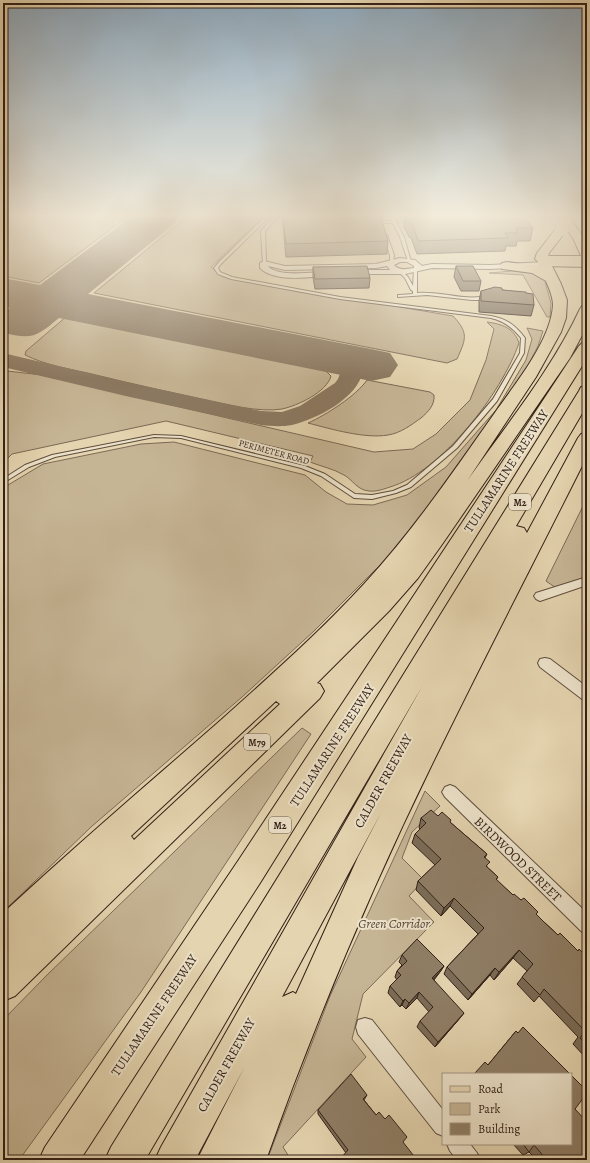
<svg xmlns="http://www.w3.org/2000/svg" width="590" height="1163" font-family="Alegreya,serif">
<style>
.green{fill:#c6b595;stroke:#7c6a56}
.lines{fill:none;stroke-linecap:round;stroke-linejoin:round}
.taxiway{fill:#8c7a63;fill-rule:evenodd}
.runway{fill:#8c7a63;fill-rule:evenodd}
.lane-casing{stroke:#5f4d3d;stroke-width:2}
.street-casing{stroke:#5f4d3d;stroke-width:2}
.primary-casing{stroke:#332017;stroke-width:2}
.highway-casing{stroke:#332017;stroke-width:2}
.lane{fill:#ede3cb;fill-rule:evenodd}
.street{fill:#ede3cb;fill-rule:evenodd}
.primary{fill:#e4d4af;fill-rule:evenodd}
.highway{fill:#e4d4af;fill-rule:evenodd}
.highway-bridge-casing{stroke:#332017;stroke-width:14;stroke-linecap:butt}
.highway-bridge{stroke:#e4d4af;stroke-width:14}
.wall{fill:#7b6c58;stroke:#332017}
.shaded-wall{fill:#645847;stroke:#332017}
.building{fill:#8f7e66;stroke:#332017}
.labels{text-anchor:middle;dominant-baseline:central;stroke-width:4;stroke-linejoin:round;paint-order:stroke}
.far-street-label{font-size:9px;fill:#332017;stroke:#ede3cb}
.shield{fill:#ede3cb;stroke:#6b5a4d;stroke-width:1}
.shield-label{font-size:10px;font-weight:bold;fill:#332017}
.near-street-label{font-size:13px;fill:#332017;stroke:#ede3cb}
.near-park-label{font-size:13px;font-style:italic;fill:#584536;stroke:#ede3cb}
</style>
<rect width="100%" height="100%" fill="#e4d4af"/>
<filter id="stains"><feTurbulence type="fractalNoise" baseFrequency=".005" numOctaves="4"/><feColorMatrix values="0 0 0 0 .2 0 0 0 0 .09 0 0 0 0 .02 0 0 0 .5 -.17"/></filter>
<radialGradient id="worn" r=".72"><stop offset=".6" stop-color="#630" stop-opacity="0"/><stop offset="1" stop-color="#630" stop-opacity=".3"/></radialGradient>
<path class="green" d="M3,215H130L39,283L3,276Z
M189,215H265L211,267L223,277L453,316C469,333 466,339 457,359L447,363L94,293Z
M512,271L533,273L548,281L545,282L551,303L550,317H547L523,275L489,273Z
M67,316L324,370L327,372L331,376C327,392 297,406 282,409C260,413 224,404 201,399C165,391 128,383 92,374C70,369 45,365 25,355L26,351Z
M487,322C502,324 514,328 519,343C502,393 441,472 390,487C384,489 376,492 369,491C357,490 353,480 344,475C334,469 320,466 310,462L313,456L166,421L12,454L3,463V372L7,371L42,375L374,452L413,449L436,434L470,400L486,360L494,329Z
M527,328L543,331L538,346L520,381L439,498L385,560L314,631L242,697L91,827L3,912V490L8,485L43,464L141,444L174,442L305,475L326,492L347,504L373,505L407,495L446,467L496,410L526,360L532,339Z
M367,380L430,392L434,395C435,405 428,412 421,418C411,425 401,433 388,435C365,439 331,429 308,423C326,415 356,396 367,380Z
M587,498V578L556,588L546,581Z
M302,728L311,734L141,992L19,1160H3V1020L47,975Z
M425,791L440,806L412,832L402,858L424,880L409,896L434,922L363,994L352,1039L366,1057L283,1147L291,1160H267L330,996Z"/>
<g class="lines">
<path class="taxiway" d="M312,347C333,351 350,351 363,371C358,398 317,419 292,425C281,427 271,426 261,425L130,397L3,367V353L130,383L261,411L282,412L300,406L335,383L338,379L341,371C332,361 317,361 304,358L301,353L304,348Z"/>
<path class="runway" d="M134,215H180L174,224L88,294L371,349L390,353L398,365L390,377L371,381L59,318C37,336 33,340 5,333L3,330V314L10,308L3,306V278L40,285Z"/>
<g class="lane-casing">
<path id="lane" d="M267,215H271L221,264L218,268L220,272L232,277L340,297L491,316C507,319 515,325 525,338L524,353L497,401L457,448L411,487L396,493L372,499L354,498L321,476L301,468L181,438L154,437L55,457L29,467L3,483V479L25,465L52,455L154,435L181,436L305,466L325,474L355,494L372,495L393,491L407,485L453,446L493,399L520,353L521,338C513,328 504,321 491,318L340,299L231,279L218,274L214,268L219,262Z
M276,215H280L265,231L266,263L263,264L261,231Z
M389,215H393L395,221L412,220L414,221L412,222H396L404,237L411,262L408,261L400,237L393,223H381L379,222L381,221H392Z
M385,234L387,235L394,255L393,263L390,262V255L383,235Z
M414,269L417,270V293C441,291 463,301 487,296L489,297L480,300H472L427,295L398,297V295H399L413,294V291L411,290L405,278L399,272L402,271L408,277L413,286Z"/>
</g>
<g class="street-casing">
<path id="street" d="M400,258L415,260L422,266L432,264L490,265L544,262L548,264L544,266L490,269L432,268L405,274H352L348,272L352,270H390L387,266L376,268L285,270L268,266C277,278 315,272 330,271L334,273L330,275C311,277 275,283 260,268V263L264,261L285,266L376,264ZM400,262H407L414,266V268C407,269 399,271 394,265Z
M587,577V585L540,601L536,599L534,596L536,593Z
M545,658L550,659L587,687V701L582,699L540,667L538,663L540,659Z
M450,785L455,787L587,913V934L581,931L445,797L442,792L445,787Z
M365,1018L372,1020L443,1110V1136L436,1133L358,1034L356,1027L358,1020Z
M447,1144H470L477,1153L480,1160H457L450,1151Z"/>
</g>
<g class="primary-casing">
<path id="primary" d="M542,256H587V267L540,266L536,259L538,257Z"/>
</g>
<g class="highway-casing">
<path id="highway" d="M555,215H567L587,241V259L582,258L573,238L567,230L549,253L547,261L551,264L561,284L567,300L566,318L561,332L536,377L467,481C506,425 551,371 580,309L582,306L587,305V326L570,358L443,543L418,578L389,611L317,683L320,684L324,691L320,698L15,996L3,1001V913C74,847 148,784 221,720C270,676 320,632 364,584C413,531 453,472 494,414C514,385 551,341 553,305C553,297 549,288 546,281L532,273L502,269L500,266L502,263L507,262L538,266L539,262L535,259L537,253L558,226H563ZM276,701L280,704L134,840L131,836Z
M580,215H587V221L583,220Z
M587,341V358L260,883L80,1160H39L45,1147L238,861L579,346L582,343Z
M587,386V405L516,526L524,528L527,533L578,438L581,434L587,433V456C539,552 489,648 442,744C375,879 316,1019 266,1160H197L244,1068L195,1160H155L161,1147L423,685L145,1160H105L111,1147L579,391L581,387ZM382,811L358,857L296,994L293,992L282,997Z"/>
</g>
<use href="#lane" class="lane"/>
<use href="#street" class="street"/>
<use href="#primary" class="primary"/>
<use href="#highway" class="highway"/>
<g class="highway-bridge-casing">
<path id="highway-bridge" d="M562,229L566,215"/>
</g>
<use href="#highway-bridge" class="highway-bridge"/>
</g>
<path class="wall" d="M282,215H380L388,241L387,254L286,257Z
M405,215H525V217L533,228L530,241H517L516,246H506L505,251L417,254L411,238L409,237L404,227Z
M456,266L481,281L479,291H461L454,277Z
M313,267L370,278L369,288L315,289L313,277Z
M502,290L526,293L534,305L531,316L479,312V301L481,291Z
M438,816L451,823L487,854L485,858L487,867L498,877L496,880L513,895L538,912L536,914L544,922L558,935L578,951L587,957V1063L584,1061L586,1058L573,1044L578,1037L539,996L534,1002L517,984L527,971L513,958L494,980L490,975L468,1000L444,974L447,967L478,934L450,906L441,916L416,890L418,881L435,865L412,843L415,834L420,829L419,828L421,818Z
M402,955L444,966L440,972L434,980L460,1018L435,1047L417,1027L420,1021L429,1012L417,998L406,1009L402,1005L400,1007L388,993L390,986L397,980L395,977L397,971L402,965L399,962Z
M516,1031L518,1033L570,1074L488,1065Z
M367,1095L364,1100L376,1115L385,1119L407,1137L346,1153L318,1114V1110Z
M575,1109L587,1160H537L529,1152L523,1155L513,1144H571Z"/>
<path class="shaded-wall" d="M454,898L450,906L441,916L444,908Z
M519,950L513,958L494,980L499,972Z
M444,966L440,972L429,984L432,978Z
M495,968L490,975L468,1000L472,994Z
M419,992L417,998L406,1009L409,1003Z
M405,999L402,1005L400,1007L403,1001Z
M464,1013L460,1018L435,1047L438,1042Z"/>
<path class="building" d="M283,215H380L388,241L286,244Z
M406,215H523L533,228H516L518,233H505L508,238L418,241L413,225H410Z
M367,266L370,278L315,279L313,267Z
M456,266H473L481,281H463Z
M495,287L502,288V290L526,292V293L533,294L534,305L481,301V291Z
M431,810L438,816L442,812L451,820L450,822L487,854L484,857L490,862L486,866L498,877L496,879L513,895L514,894L521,900L524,898L538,912L536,914L544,922L558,935L560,933L578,951L579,949L587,957V1045L580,1038L585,1031L544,989L540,995L522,977L533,964L519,950L499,972L495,968L472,994L447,967L484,928L454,898L444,908L418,881L441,859L415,834L426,823L421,818Z
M417,939L444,966L432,978L464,1013L438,1042L420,1021L433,1007L419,992L409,1003L405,999L403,1001L390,986L401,975L397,971L407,961L402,955Z
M523,1027L570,1074H474L485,1062L488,1065L516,1031L518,1033Z
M351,1074L367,1095L363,1099L376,1115L379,1112L385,1119L389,1115L407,1137L403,1142L417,1160H339L348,1150L318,1110Z
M571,1075L587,1091V1093L575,1109L587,1122V1160H547L534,1145L529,1152L523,1144H571Z"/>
<linearGradient id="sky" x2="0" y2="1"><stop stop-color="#8ea8bc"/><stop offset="0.57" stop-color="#f3ecdb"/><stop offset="1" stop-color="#f3ecdb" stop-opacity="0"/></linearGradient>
<rect width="590" height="378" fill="url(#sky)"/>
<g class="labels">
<g class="far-street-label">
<text transform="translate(274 452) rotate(15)">PERIMETER ROAD</text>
</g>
<g class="shield">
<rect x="509" y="494" width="22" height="16" rx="3"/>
<rect x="244" y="734" width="26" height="16" rx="3"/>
<rect x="269" y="817" width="22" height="16" rx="3"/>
</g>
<g class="shield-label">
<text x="520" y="502">M2</text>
<text x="257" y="742">M79</text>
<text x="280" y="825">M2</text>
</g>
<g class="near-street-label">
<text transform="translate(506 471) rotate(-57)">TULLAMARINE FREEWAY</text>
<text transform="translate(332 745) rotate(-57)">TULLAMARINE FREEWAY</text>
<text transform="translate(383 781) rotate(-61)">CALDER FREEWAY</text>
<text transform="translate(518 859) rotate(44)">BIRDWOOD STREET</text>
<text transform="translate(154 1015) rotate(-56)">TULLAMARINE FREEWAY</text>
<text transform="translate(226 1065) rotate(-61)">CALDER FREEWAY</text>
</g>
<g class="near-park-label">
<text x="394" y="923">Green Corridor</text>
</g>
</g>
<rect width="590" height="1163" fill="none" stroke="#e4d4af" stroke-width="16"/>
<rect x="4" y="4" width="582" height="1155" fill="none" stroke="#332017" stroke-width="2"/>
<rect x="8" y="8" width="574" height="1147" fill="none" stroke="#332017"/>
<rect x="442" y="1073" width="130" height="72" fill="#ede3cb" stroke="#a39583"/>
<rect x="450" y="1086" width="20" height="6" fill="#e4d4af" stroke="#a39583"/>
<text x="478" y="1093" font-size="12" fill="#332017">Road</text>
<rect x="450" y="1103" width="20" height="12" fill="#c6b595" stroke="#a39583"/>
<text x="478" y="1113" font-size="12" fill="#332017">Park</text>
<rect x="450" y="1123" width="20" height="12" fill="#8f7e66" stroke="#a39583"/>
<text x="478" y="1133" font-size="12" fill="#332017">Building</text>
<rect width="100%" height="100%" filter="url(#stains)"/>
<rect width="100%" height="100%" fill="url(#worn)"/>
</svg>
